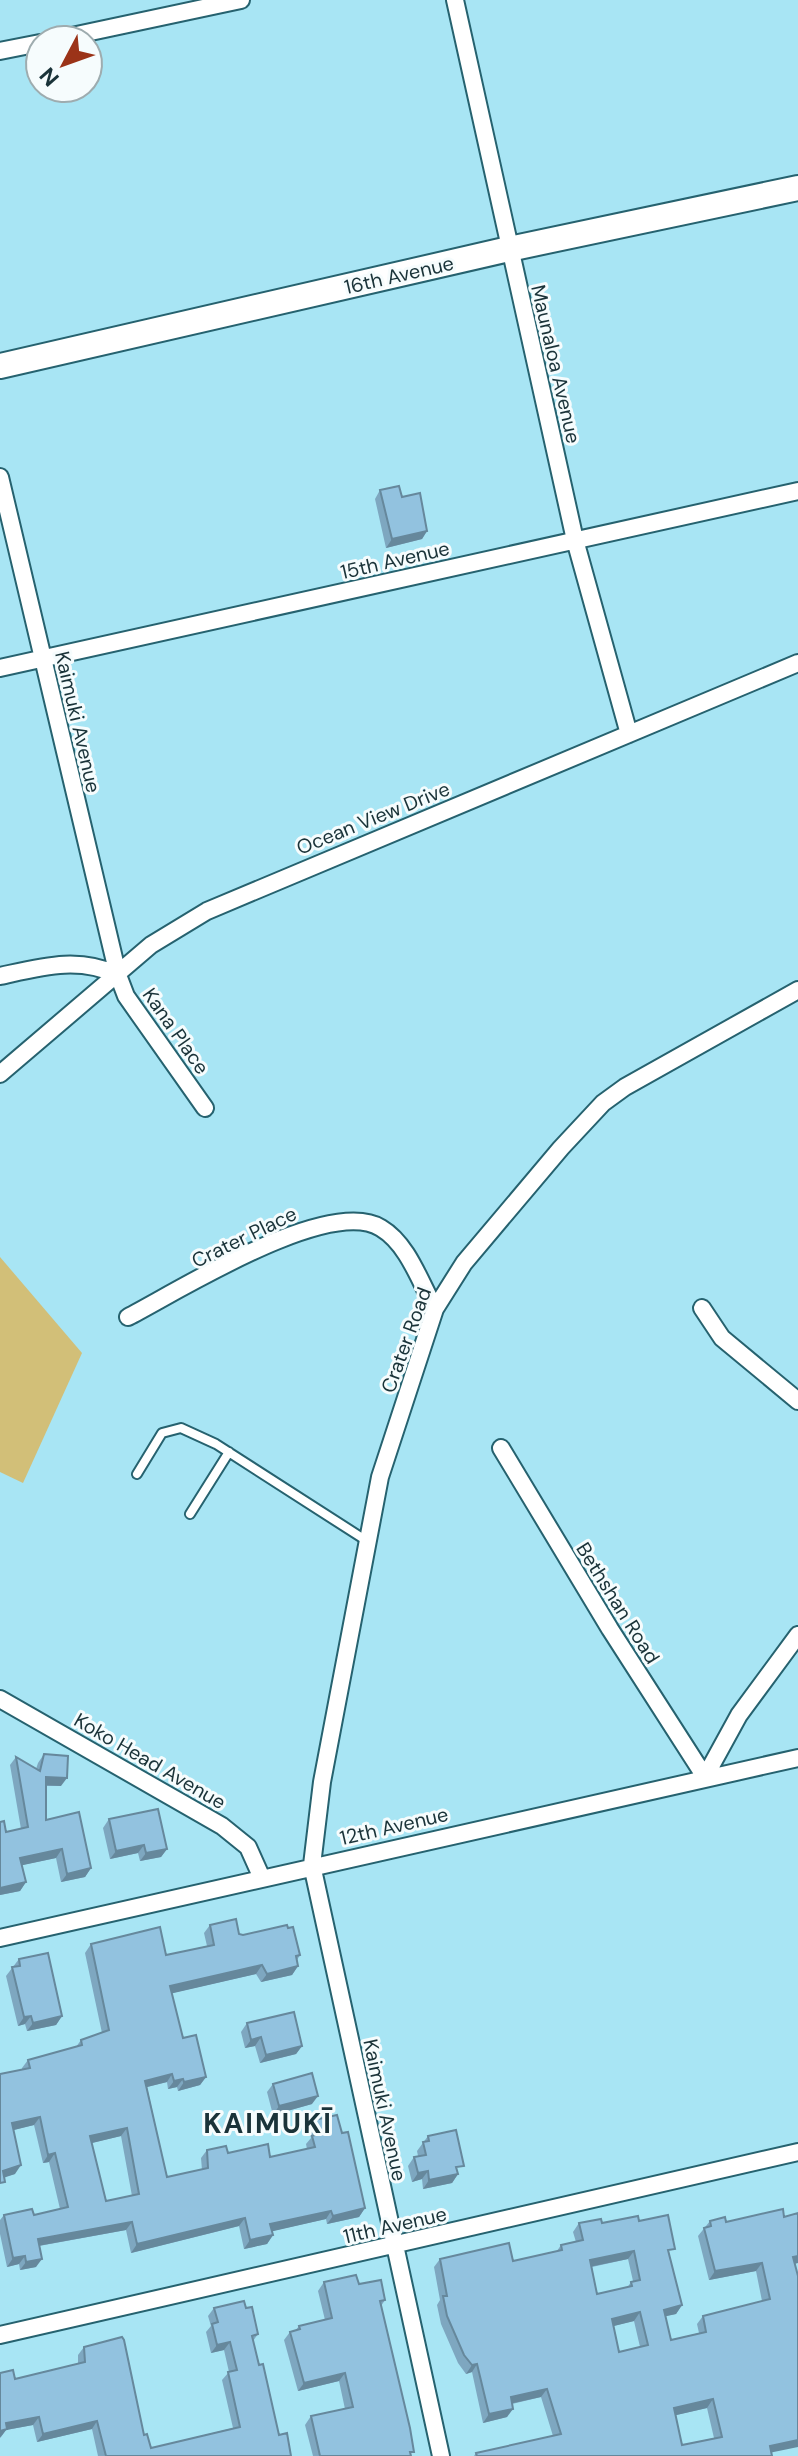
<svg xmlns="http://www.w3.org/2000/svg" width="798" height="2456" font-family="'DM Sans',sans-serif">
<style>
.green{fill:#d2bf78}
.lines{fill:none;stroke-linecap:round;stroke-linejoin:round}
.lane-casing{stroke:#26626f;stroke-width:12}
.street-casing{stroke:#26626f;stroke-width:20}
.secondary-casing{stroke:#26626f;stroke-width:28}
.lane{stroke:#fff;stroke-width:8}
.street{stroke:#fff;stroke-width:16}
.secondary{stroke:#fff;stroke-width:24}
.wall{fill:#7ea7c0;fill-rule:evenodd}
.shaded-wall{fill:#66889c}
.building{fill:#92c2df;stroke:#66889c;stroke-width:2;fill-rule:evenodd}
.labels{text-anchor:middle;dominant-baseline:central;stroke-width:6;stroke-linejoin:round;paint-order:stroke}
.street-label{font-size:20px;fill:#1a3339;stroke:#f6fcfd}
.district-label{font-size:28px;font-weight:bold;letter-spacing:2px;fill:#1a3339;stroke:#f6fcfd}
</style>
<rect width="100%" height="100%" fill="#a8e5f4"/>
<path class="green" d="M0,1257L82,1353L23,1483L0,1472Z"/>
<g class="lines">
<g class="lane-casing">
<path id="lane" d="M137,1474L162,1433L181,1428L216,1444L367,1541
M190,1514L229,1452"/>
</g>
<g class="street-casing">
<path id="street" d="M455,0L575,540L629,734
M53,40L241,0
M0,51L40,43
M0,477L118,975L126,996L205,1108
M0,668L798,491
M0,976C41,967 78,956 118,975
M0,1074L151,945L207,911L798,663
M702,1308L722,1338L798,1401
M128,1317C180,1290 329,1196 381,1228C408,1244 420,1282 435,1309
M501,1448L610,1629L705,1777L739,1715L798,1635
M0,1699L222,1826L248,1847L261,1876
M0,1938L798,1758
M0,2335L798,2152
M441,2456L312,1865L322,1782L380,1477L435,1309L464,1263L561,1148L603,1103L625,1087L798,990"/>
</g>
<g class="secondary-casing">
<path id="secondary" d="M0,366L509,249L798,188"/>
</g>
<use href="#lane" class="lane"/>
<use href="#street" class="street"/>
<use href="#secondary" class="secondary"/>
</g>
<path class="wall" d="M380,490L402,497L427,531L422,539L386,548L375,499Z
M44,1754L61,1786H46V1820L91,1868L85,1877L61,1882L56,1858L22,1865L26,1882L20,1891L0,1895V1822L6,1832L21,1829L10,1765L16,1757L36,1769L38,1763Z
M109,1819L167,1849L161,1857L140,1861L138,1853L110,1859L103,1828Z
M210,1925L300,1955L297,1960L298,1966L292,1975L261,1982L256,1974L172,1993L183,2038L206,2077L200,2085L178,2091L177,2087L168,2089L167,2082L147,2087L167,2177L202,2170L201,2158L207,2150L228,2153L270,2157L307,2149L306,2144L311,2138L308,2128L314,2120L342,2133L365,2208L359,2217L327,2224L326,2219L272,2231L273,2235L267,2244L244,2249L239,2226L131,2253L126,2230L39,2246L36,2267L20,2270L19,2264L7,2267L0,2234V2220L4,2215H34L60,2209L49,2162L43,2163L34,2125L13,2130L15,2174L4,2177L22,2068L28,2060L76,2047L81,2040L102,2033L85,1953L91,1944L166,1955L207,1946L204,1933ZM121,2136L132,2196L106,2201L91,2143Z
M19,1959L62,2016L56,2025L27,2031L25,2024L18,2026L6,1976Z
M247,2023L302,2046L296,2054L260,2063L255,2046L245,2048L241,2032Z
M273,2084L312,2104L273,2115L267,2092Z
M428,2136L458,2174L452,2183L423,2189L422,2179L412,2182L408,2166L414,2157L418,2156L417,2151Z
M639,2221L670,2257L682,2305L676,2314L665,2316L671,2340L699,2333L697,2324L703,2316L762,2301L756,2271L709,2280L698,2236L710,2221L726,2222L795,2264L772,2453V2456H474L476,2453L553,2436L541,2397L512,2404L507,2417L483,2423L472,2372L466,2374L458,2363L441,2324L437,2305L440,2300L434,2267L440,2259L513,2261L557,2251L561,2245L576,2242L573,2232L579,2223H602ZM628,2259L633,2281L631,2282L627,2288L597,2294L592,2267ZM634,2321L640,2347L619,2352L613,2326ZM707,2408L714,2438L682,2445L676,2415Z
M324,2282L359,2284L385,2300L381,2306L411,2456H313L305,2425L311,2416L345,2409L339,2381L298,2391L284,2340L290,2332L296,2330L299,2326L325,2320L318,2291Z
M214,2308H246L258,2334L253,2341L279,2435L291,2456H98L92,2429L37,2442L33,2425L6,2430L1,2437L15,2379L78,2364V2355L84,2347L144,2435L151,2448L233,2428L222,2380L229,2372L224,2350L211,2353L206,2332L211,2326L208,2316Z"/>
<path class="shaded-wall" d="M427,531L422,539L386,548L392,539Z
M46,1777L67,1778L61,1786L40,1785Z
M144,1845L138,1853L110,1859L116,1851Z
M62,1849L56,1858L14,1867L20,1858Z
M167,1849L161,1857L140,1861L146,1853Z
M91,1868L85,1877L61,1882L67,1874Z
M26,1882L20,1891L0,1895V1888Z
M262,1965L256,1974L165,1995L170,1986Z
M298,1966L292,1975L261,1982L267,1974Z
M31,2016L25,2024L18,2026L24,2017Z
M62,2016L56,2025L27,2031L33,2023Z
M261,2037L255,2046L245,2048L251,2040Z
M302,2046L296,2054L260,2063L266,2055Z
M172,2074L167,2082L139,2089L145,2081Z
M206,2077L200,2085L178,2091L184,2082Z
M183,2079L177,2087L168,2089L174,2081Z
M318,2096L312,2104L273,2115L279,2106Z
M40,2117L34,2125L6,2132L12,2123Z
M127,2128L121,2136L84,2145L90,2136Z
M55,2153L49,2162L43,2163L48,2155Z
M21,2165L15,2174L0,2179L3,2171Z
M428,2171L422,2179L412,2182L418,2173Z
M458,2174L452,2183L423,2189L429,2180Z
M365,2208L359,2217L327,2224L333,2216Z
M331,2211L326,2219L265,2233L270,2224Z
M245,2218L239,2226L131,2253L137,2244Z
M132,2222L126,2230L32,2247L38,2239Z
M273,2235L267,2244L244,2249L250,2240Z
M634,2251L628,2259L584,2268L590,2260Z
M25,2256L19,2264L7,2267L13,2258Z
M798,2256V2263L787,2266L793,2257Z
M42,2259L36,2267L20,2270L26,2262Z
M762,2263L756,2271L709,2280L715,2271Z
M682,2305L676,2314L658,2318L664,2310Z
M640,2312L634,2321L606,2328L612,2319Z
M230,2342L224,2350L211,2353L217,2345Z
M477,2364L472,2372L466,2374L472,2365Z
M345,2373L339,2381L298,2391L304,2383Z
M547,2389L541,2397L505,2405L511,2397Z
M713,2399L707,2408L668,2417L674,2408Z
M513,2409L507,2417L483,2423L489,2414Z
M39,2417L33,2425L6,2430L0,2438V2431L6,2423Z
M97,2421L92,2429L37,2442L43,2434Z
M798,2440V2447L764,2454L770,2446Z"/>
<path class="building" d="M399,486L402,497L420,493L427,531L392,539L380,490Z
M44,1754L68,1756L67,1778L46,1777V1820L79,1812L91,1868L67,1874L62,1849L20,1858L26,1882L0,1888V1822L4,1821L6,1832L28,1827L16,1757L40,1771Z
M158,1809L167,1849L146,1853L144,1845L116,1851L109,1819Z
M236,1919L239,1934L243,1935L287,1925L288,1928L293,1927L300,1955L296,1956L298,1966L267,1974L262,1965L170,1986L183,2038L196,2035L206,2077L184,2082L183,2079L174,2081L172,2074L145,2081L167,2177L208,2168L207,2150L226,2146L228,2153L268,2144L270,2157L315,2147L312,2136L318,2134L314,2120L337,2115L342,2133L348,2132L365,2208L333,2216L331,2211L270,2224L273,2235L250,2240L245,2218L137,2244L132,2222L38,2239L42,2259L26,2262L25,2256L13,2258L4,2215L32,2209L34,2215L68,2207L55,2153L48,2155L40,2117L12,2123L21,2165L3,2171L5,2182L0,2183V2074L30,2068L28,2060L82,2045L81,2040L109,2030L91,1944L160,1927L166,1955L214,1945L210,1925ZM127,2128L139,2194L106,2201L90,2136Z
M48,1953L62,2016L33,2023L31,2016L24,2017L12,1967L20,1966L19,1959Z
M294,2012L302,2046L266,2055L261,2037L251,2040L247,2023Z
M312,2073L318,2096L279,2106L273,2084Z
M456,2130L464,2166L456,2167L458,2174L429,2180L428,2171L418,2173L414,2157L426,2155L423,2142L429,2141L428,2136Z
M783,2209L784,2217L798,2213V2256L793,2257L798,2276V2440L770,2446L772,2456H477L476,2453L561,2434L547,2389L511,2397L513,2409L489,2414L477,2364L472,2365L464,2355L447,2316L443,2296H447L440,2259L509,2243L513,2261L562,2250L561,2245L583,2240L579,2223L601,2219L602,2223L638,2216L639,2221L668,2215L675,2249L668,2250L682,2305L664,2310L671,2340L706,2332L703,2316L770,2299L762,2263L715,2271L704,2228L711,2226L710,2221L725,2217L726,2222ZM634,2251L640,2280L631,2282L632,2286L597,2294L590,2260ZM640,2312L648,2345L619,2352L612,2319ZM713,2399L722,2437L682,2445L674,2408Z
M356,2275L359,2284L381,2280L385,2300L380,2301L410,2428L414,2452H410L411,2456H320L311,2416L353,2407L345,2373L304,2383L290,2332L300,2329L299,2326L332,2318L324,2282Z
M244,2301L246,2308L252,2307L258,2334L252,2336L259,2365L263,2364L279,2435L287,2433L291,2456H106L97,2421L43,2434L39,2417L6,2423L7,2429L0,2431V2373L13,2370L15,2379L85,2362L84,2347L122,2337L124,2340L144,2435L147,2434L151,2448L240,2427L228,2372L237,2370L230,2342L217,2345L212,2324L218,2322L214,2308Z"/>
<g class="labels">
<g class="street-label">
<text transform="translate(399 275) rotate(-13)">16th Avenue</text>
<text transform="translate(556 364) rotate(77)">Maunaloa Avenue</text>
<text transform="translate(395 560) rotate(-13)">15th Avenue</text>
<text transform="translate(78 722) rotate(77)">Kaimuki Avenue</text>
<text transform="translate(373 818) rotate(-22)">Ocean View Drive</text>
<text transform="translate(176 1031) rotate(55)">Kana Place</text>
<text transform="translate(244 1237) rotate(-26)">Crater Place</text>
<text transform="translate(406 1340) rotate(-70)">Crater Road</text>
<text transform="translate(618 1603) rotate(58)">Bethshan Road</text>
<text transform="translate(150 1761) rotate(30)">Koko Head Avenue</text>
<text transform="translate(394 1826) rotate(-13)">12th Avenue</text>
<text transform="translate(385 2110) rotate(78)">Kaimuki Avenue</text>
<text transform="translate(395 2225) rotate(-13)">11th Avenue</text>
</g>
<g class="district-label">
<text x="268" y="2123">KAIMUKĪ</text>
</g>
</g>
<g transform="translate(64 64) rotate(229)"><circle r="38" fill="#f6fcfd" stroke="#9eacaf" stroke-width="2"/>
<path d="M0-6L14 30L0 20L-14 30Z" fill="#9b3318"/>
<text y="-12" font-size="22" font-weight="bold" text-anchor="middle" fill="#1a3339">N</text>
</g>
</svg>
